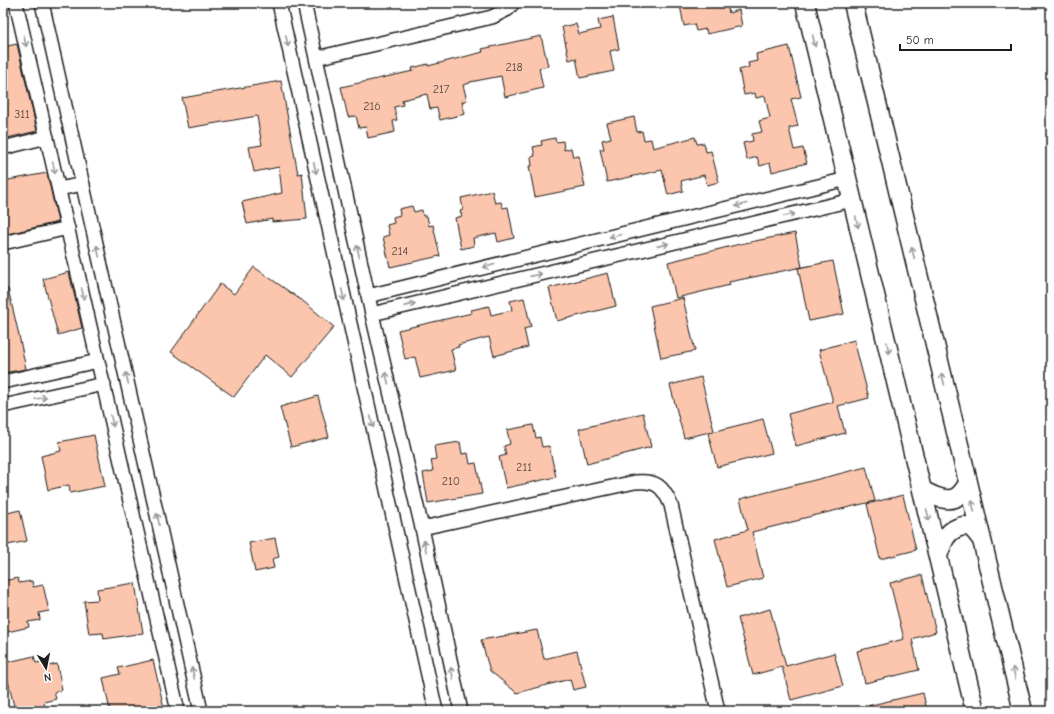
<svg xmlns="http://www.w3.org/2000/svg" width="1054" height="714" font-family="'Comic Neue',sans-serif">
<style>
.building{fill:#fbc6ad;stroke:#1c1c1c}
.lines{fill:none;stroke-linecap:round;stroke-linejoin:round}
.street-casing{stroke:#1c1c1c;stroke-width:16}
.secondary-casing{stroke:#1c1c1c;stroke-width:21}
.street{stroke:#fff;stroke-width:13}
.secondary{stroke:#fff;stroke-width:18}
.oneway{stroke:#999}
.labels{text-anchor:middle;dominant-baseline:central;stroke-width:3;stroke-linejoin:round;paint-order:stroke}
.number-label{font-size:12px;fill:#544640}
</style>
<rect width="100%" height="100%" fill="#fff"/>
<filter id="ink" filterUnits="userSpaceOnUse"><feTurbulence type="fractalNoise" baseFrequency=".025" numOctaves="2"/><feDisplacementMap in="SourceGraphic" scale="8" xChannelSelector="R" yChannelSelector="G"/><feConvolveMatrix kernelMatrix="1 2 1 2 8 2 1 2 1" color-interpolation-filters="sRGB"/></filter>
<g filter="url(#ink)">
<path class="building" d="M687,3H727L729,13L739,10L742,26L707,34L706,29L696,31L694,24L684,26L680,5Z
M613,17L619,49L610,51L614,71L580,78L576,58L569,60L562,27L576,24L579,34L600,29L598,20Z
M541,36L548,66L539,68L543,88L505,97L501,76L470,82V83L463,85L467,100L462,102L465,114L440,120L437,108L430,109L427,94L402,100L403,105L394,107L397,120L393,121L395,132L368,138L366,127L359,128L356,116L348,117L341,87L413,71L412,68L428,64V66L483,52L482,49Z
M17,44L37,131L3,139V47Z
M789,46L801,97L791,99L798,126L789,128L794,150L803,148L807,163L772,172L770,163L760,166L757,157L747,160L743,143L753,141L752,134L762,132L759,121L770,118L765,96L756,98L755,93L744,95L739,70L749,67L748,63L757,61L756,54Z
M281,81L298,174L302,173L307,219L272,222V219L247,224L242,202L282,193L279,167L254,172L249,147L262,145L257,116L188,128L182,98Z
M634,117L637,132L642,131L644,140L651,139L653,148L695,137L697,144L704,143L706,152L711,151L719,182L707,185L704,175L681,181L683,191L668,195L662,170L607,182L600,149H604L602,140L611,138L607,123Z
M555,138L556,142L563,141L564,150L571,148L573,157L579,156L585,187L535,197L529,166H532L531,157L535,156L533,147L542,145L541,141Z
M47,173L58,222L3,235V181Z
M492,191L495,203L501,202L503,208L508,207L514,238L498,242L496,233L473,238L474,246L461,249L455,218L462,216L460,211L463,210L461,198Z
M412,206L414,212L422,210L423,216H427L429,226L433,225L440,256L390,267L383,237L389,235L387,225L394,223L393,217L400,215L399,209Z
M795,233L802,267L729,282L730,285L676,298L668,262L740,244Z
M833,261L844,314L809,321L798,268Z
M254,267L304,302L334,327L292,377L265,355L234,397L171,352L220,284L234,294Z
M69,272L82,328L58,335L43,279Z
M608,273L616,306L557,321L549,288Z
M3,289H8L19,335L26,369L3,373Z
M524,298L531,327L524,329L528,347L494,356L489,337L458,345L459,347L451,349L456,370L420,378L415,357L405,359L398,330L472,313L471,310L489,306L491,315L512,310L510,301Z
M683,298L695,351L661,358L650,306Z
M854,340L869,398L838,406L845,433L796,446L788,414L833,402L819,350Z
M701,377L714,431L684,438L670,385Z
M318,396L329,437L291,447L280,407Z
M643,413L651,447L587,464L579,429Z
M763,419L772,453L717,467L708,433Z
M533,425L536,438L540,437L542,447L549,446L556,477L506,488L499,457L506,455L504,446L510,444L507,430Z
M94,435L105,486L70,493L69,485L48,490L41,456L61,451L59,442Z
M460,442L462,454L468,453L470,464L476,463L482,494L428,503L423,473L433,471L431,460L436,459L434,446Z
M866,467L875,501L800,519V520L752,532L763,578L727,587L715,539L748,530L740,499Z
M903,495L916,550L880,559L867,504Z
M20,510L27,541L3,546V514Z
M275,538L279,557L272,559L274,568L255,572L249,543Z
M922,575L936,632L912,639L919,670L865,683L857,651L904,639L890,583Z
M18,578L19,583L32,581L33,587L43,585L49,611L39,613L40,620L28,622L29,627L3,633V581Z
M135,583L143,633L104,639L103,633L89,634L84,601L98,600L97,589Z
M770,609L786,666L834,653L843,686L791,700L782,667L753,675L738,618Z
M537,630L544,659L577,651L586,687L573,690L570,679L517,693L490,671L481,640Z
M34,656L36,663L47,661L48,666L57,664L62,690L54,692L56,699L44,702L45,707L25,711H15L4,663Z
M153,660L164,708L152,711H128V709L110,711L103,678L120,674L118,668Z
M923,693L927,711H867V706Z"/>
<g class="lines">
<g class="street-casing">
<path id="street" d="M16,3L178,711
M42,3L201,711
M279,3L436,711
M304,3L372,314L422,528L461,711
M316,58L492,17L508,9L513,3
M3,148L47,137
M59,189L83,184
M3,243L68,228
M368,296L847,179
M372,314L852,200
M3,382L98,361
M3,406L104,384
M422,528L635,482C656,480 663,486 671,505L718,711"/>
</g>
<g class="secondary-casing">
<path id="secondary" d="M805,3L975,711
M853,3L1023,711
M922,490C931,495 948,504 958,496C962,493 965,488 968,484
M938,556C942,544 945,533 957,528C962,526 965,525 970,527C974,529 978,535 981,539"/>
</g>
<use href="#street" class="street"/>
<use href="#secondary" class="secondary"/>
</g>
<defs><path id="oneway-shaft" d="M-6 0H5M1.5-3L5.5 0L1.5 3" fill="none" stroke-width="1.6" stroke-linecap="round" stroke-linejoin="round"/></defs>
<g class="oneway">
<use href="#oneway-shaft" transform="translate(25 41) rotate(77)"/>
<use href="#oneway-shaft" transform="translate(287 41) rotate(77)"/>
<use href="#oneway-shaft" transform="translate(814 41) rotate(77)"/>
<use href="#oneway-shaft" transform="translate(54 168) rotate(77)"/>
<use href="#oneway-shaft" transform="translate(315 168) rotate(77)"/>
<use href="#oneway-shaft" transform="translate(741 205) rotate(166)"/>
<use href="#oneway-shaft" transform="translate(789 215) rotate(-13)"/>
<use href="#oneway-shaft" transform="translate(857 222) rotate(77)"/>
<use href="#oneway-shaft" transform="translate(615 236) rotate(166)"/>
<use href="#oneway-shaft" transform="translate(663 245) rotate(-13)"/>
<use href="#oneway-shaft" transform="translate(98 251) rotate(-103)"/>
<use href="#oneway-shaft" transform="translate(358 251) rotate(-102)"/>
<use href="#oneway-shaft" transform="translate(913 253) rotate(-104)"/>
<use href="#oneway-shaft" transform="translate(489 266) rotate(166)"/>
<use href="#oneway-shaft" transform="translate(536 275) rotate(-13)"/>
<use href="#oneway-shaft" transform="translate(83 294) rotate(77)"/>
<use href="#oneway-shaft" transform="translate(343 295) rotate(77)"/>
<use href="#oneway-shaft" transform="translate(410 305) rotate(-13)"/>
<use href="#oneway-shaft" transform="translate(888 348) rotate(77)"/>
<use href="#oneway-shaft" transform="translate(127 378) rotate(-103)"/>
<use href="#oneway-shaft" transform="translate(387 378) rotate(-103)"/>
<use href="#oneway-shaft" transform="translate(943 379) rotate(-104)"/>
<use href="#oneway-shaft" transform="translate(41 398) rotate(-12)"/>
<use href="#oneway-shaft" transform="translate(112 421) rotate(77)"/>
<use href="#oneway-shaft" transform="translate(372 422) rotate(77)"/>
<use href="#oneway-shaft" transform="translate(973 506) rotate(-103)"/>
<use href="#oneway-shaft" transform="translate(928 515) rotate(76)"/>
<use href="#oneway-shaft" transform="translate(158 519) rotate(-103)"/>
<use href="#oneway-shaft" transform="translate(425 546) rotate(-102)"/>
<use href="#oneway-shaft" transform="translate(193 673) rotate(-103)"/>
<use href="#oneway-shaft" transform="translate(452 673) rotate(-102)"/>
<use href="#oneway-shaft" transform="translate(1014 673) rotate(-103)"/>
</g>
</g>
<g class="labels">
<g class="number-label">
<text x="514" y="67">218</text>
<text x="441" y="89">217</text>
<text x="372" y="106">216</text>
<text x="22" y="114">311</text>
<text x="400" y="251">214</text>
<text x="524" y="467">211</text>
<text x="451" y="481">210</text>
</g>
</g>
<rect width="1054" height="714" fill="none" stroke="#fff" stroke-width="16"/>
<rect x="8" y="8" width="1038" height="698" fill="none" stroke="#1c1c1c" stroke-width="1.5" filter="url(#ink)"/>
<g transform="translate(46 668) rotate(170)" stroke="#ffffff" stroke-width="3" paint-order="stroke">
<path d="M0-3L7 15L0 10L-7 15Z" fill="#1c1c1c"/>
<text y="-6" font-size="11" font-weight="bold" text-anchor="middle" fill="#1c1c1c">N</text>
</g>
<path d="M900 44v6h111v-6" fill="none" stroke="#1c1c1c" stroke-width="2"/>
<text x="906" y="44" font-size="12" fill="#1c1c1c" stroke="#ffffff" stroke-width="3" paint-order="stroke">50 m</text>
</svg>
